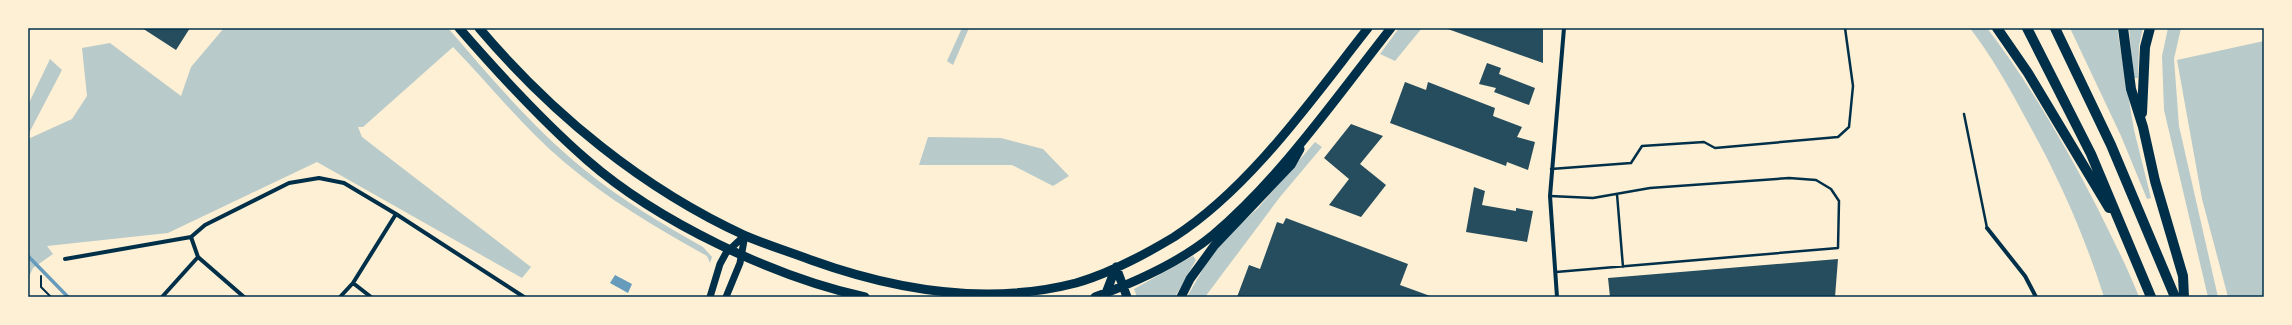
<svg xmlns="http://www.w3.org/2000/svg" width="2292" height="325" font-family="Raleway,sans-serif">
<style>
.green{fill:#b9caca}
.water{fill:#669bbc}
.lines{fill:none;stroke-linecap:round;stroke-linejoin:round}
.stream{stroke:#669bbc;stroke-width:3.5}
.building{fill:#264d5e}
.path{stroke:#003049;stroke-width:2}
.service{stroke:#003049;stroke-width:2.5}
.minor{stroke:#003049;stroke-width:4}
.tertiary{stroke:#003049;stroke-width:7}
.primary{stroke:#003049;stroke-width:9}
.motorway{stroke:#003049;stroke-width:10}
.neatline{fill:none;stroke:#003049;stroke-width:1.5}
</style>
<rect width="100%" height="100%" fill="#fdf0d5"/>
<path class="green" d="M224,28H448C490,77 535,130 586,171C622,200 662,224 703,247L712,257L710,263L707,256C657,228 607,199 563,161C523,127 490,85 453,47L363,127H358L362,137L531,267L522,278L317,162L168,233L47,246L53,254L33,268L28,279V139L72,119L87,96L82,48L110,43L181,96L191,67Z
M962,28H969L953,65L947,61Z
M1399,28H1422L1395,61L1380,54Z
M1970,28H1987C2030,84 2066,147 2098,209C2112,238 2127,266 2139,297H2104C2084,234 2058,176 2026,119C2009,87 1992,57 1970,28Z
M2070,28H2117L2134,130L2151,198L2147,199L2121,136Z
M2129,28H2143L2139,46L2138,78H2134Z
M2168,28H2181L2174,59L2179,126L2218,297H2208L2207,293L2164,110L2162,56Z
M2264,41V297H2228L2202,199L2177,60Z
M50,59L62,70L28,135V105Z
M928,137L1001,138L1043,149L1069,176L1053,186L1012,165H919Z
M1315,142L1322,147L1280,197L1205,297H1187L1211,255L1228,235L1258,208Z
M1193,256L1196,260L1175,297H1137L1134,289Z"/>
<path class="water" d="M615,275L632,284L628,293L610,283Z"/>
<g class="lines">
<path class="stream" d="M28,256L68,297"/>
</g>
<path class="building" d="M142,28H190L176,50Z
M1445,28H1543V63Z
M1487,63L1501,68L1499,74L1535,88L1529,105L1494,92L1496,88L1479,84Z
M1405,82L1426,90L1428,82L1495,108L1493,116L1522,127L1517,137L1535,142L1528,170L1507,162L1506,166L1390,123Z
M1351,124L1383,136L1360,164L1386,185L1361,217L1329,205L1349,179L1324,158Z
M1474,187L1485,191L1482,205L1516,211V208L1533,211L1527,242L1466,232Z
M1286,218L1408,264L1400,285L1433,297H1237L1249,265L1260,269L1277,222L1283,224Z
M1838,259L1835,297H1610L1608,278Z"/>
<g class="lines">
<path class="path" d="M41,276V287L51,297"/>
<path class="service" d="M1964,114L1987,228
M1551,169L1631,163L1642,146L1704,142L1715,148L1838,137L1849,127L1853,86L1845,28
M1617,194L1623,267
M1550,196L1593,198L1650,188L1789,178L1816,180L1831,189L1839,201L1838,248L1556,272"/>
<path class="minor" d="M1987,228L2025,276L2036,297
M191,237L198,257L244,297
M65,259L191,237L205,225L289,183L319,178L344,183L396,214L524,297
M353,283L371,297
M162,297L198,257
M340,297L353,283L396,214
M1557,297L1550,196L1564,28"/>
<path class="tertiary" d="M710,297L720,264L726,253L745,235
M726,297L740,263L745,235"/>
<path class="primary" d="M459,28C499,74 541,120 587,160C658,222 774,277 865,297
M479,28C552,114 643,189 746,236C767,245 790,252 811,260C897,291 987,306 1076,283C1111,273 1144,255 1174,237C1250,188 1312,99 1368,28
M1116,267L1127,297
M1107,296L1106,293L1116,267
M1095,297C1136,282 1179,263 1213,235C1282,176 1335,99 1391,28
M1181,297L1190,279L1214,246L1291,165L1300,149"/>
<path class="motorway" d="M1997,28L2028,73L2109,208
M2027,28L2091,154L2151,297
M2055,28L2111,145L2175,297
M2123,28L2131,89L2143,127L2155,181L2183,276L2184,297
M2142,113L2145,47L2150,28"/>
</g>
<rect width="2292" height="325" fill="none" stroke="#fdf0d5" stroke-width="58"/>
<rect x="29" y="29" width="2234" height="267" class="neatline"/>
</svg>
